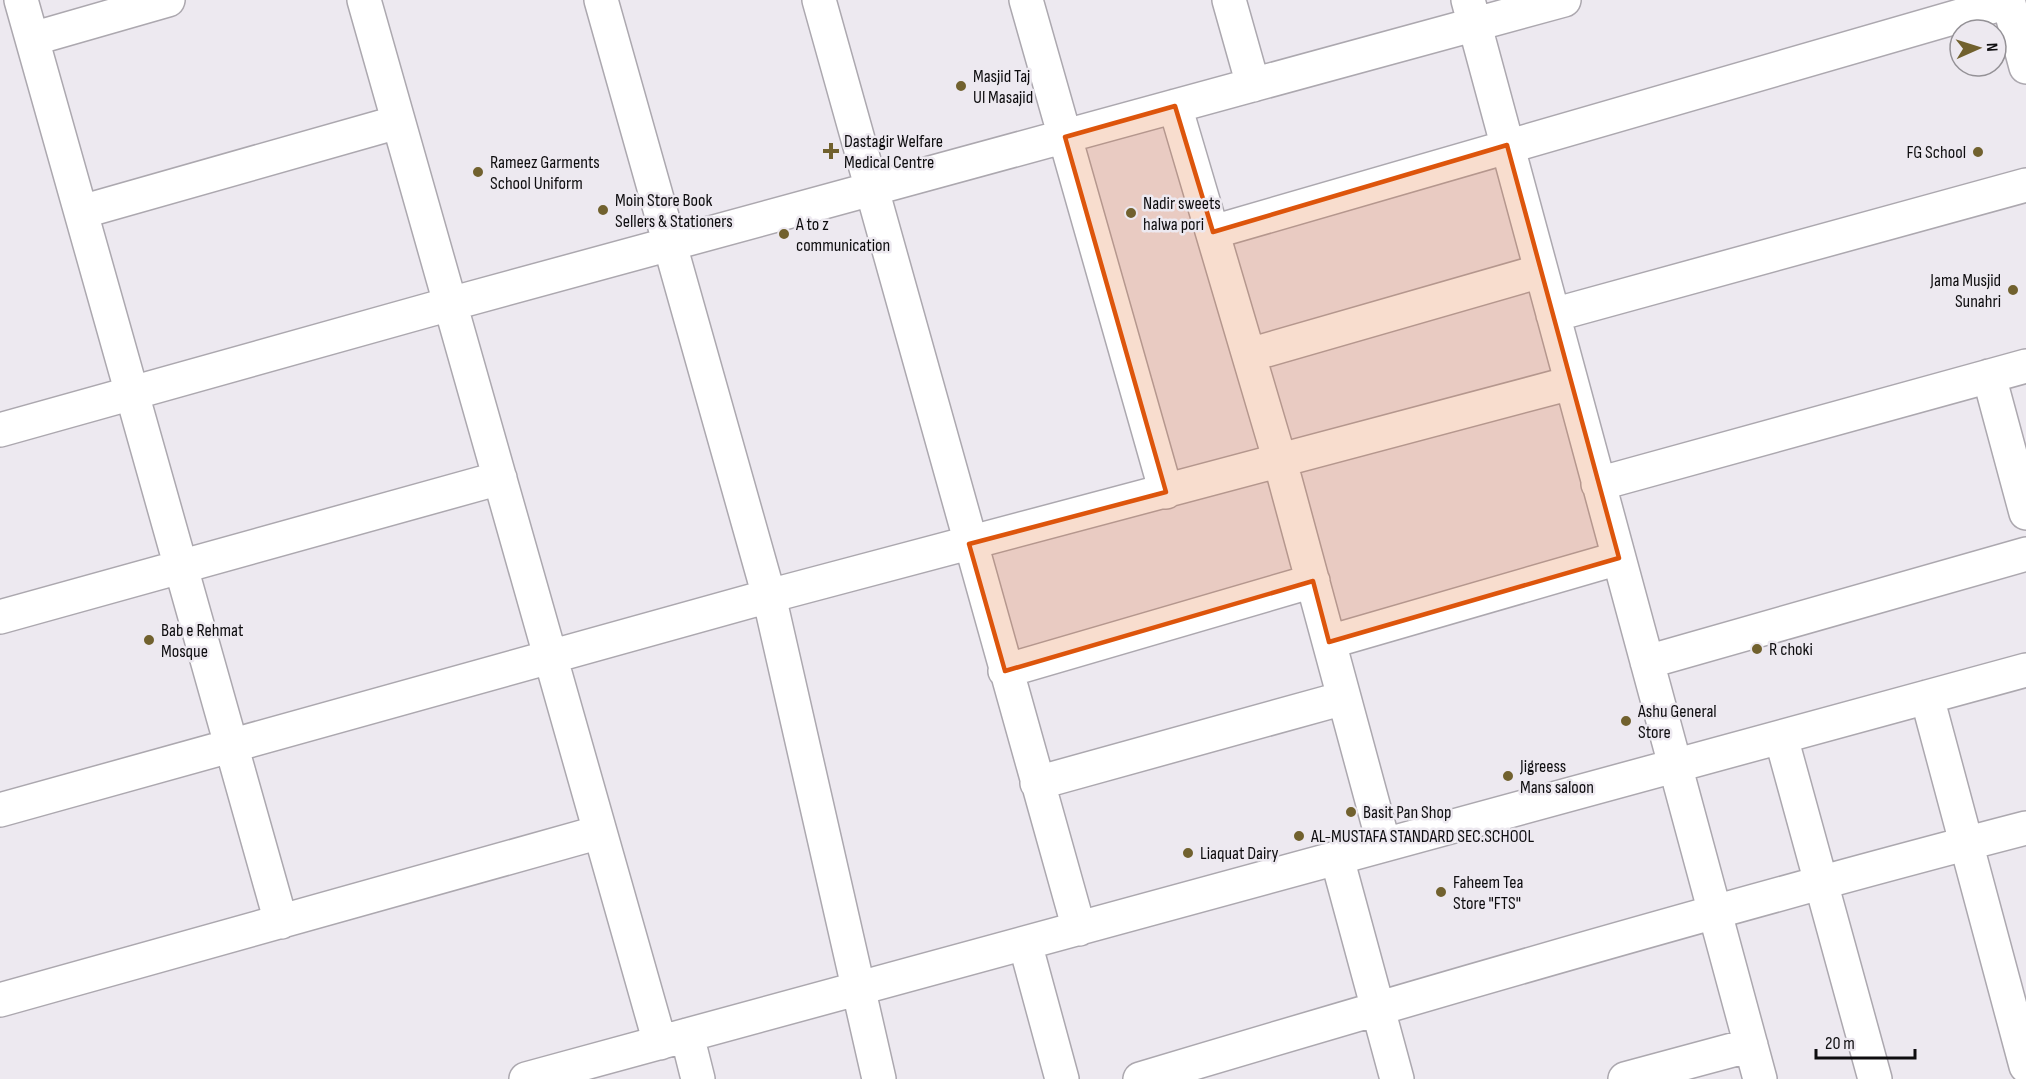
<svg xmlns="http://www.w3.org/2000/svg" width="2026" height="1079" font-family="'Sofia Sans Condensed',sans-serif">
<style>
.lines{fill:none;stroke-linecap:round;stroke-linejoin:round}
.minor-casing{stroke:#aca8af;stroke-width:36}
.minor{stroke:#fff;stroke-width:33}
.marked{fill:#dd550c;fill-opacity:0.2;stroke:#dd550c;stroke-width:4.5;stroke-linejoin:round}
.poi-dot{fill:#71612e;stroke:#ede9f0;stroke-width:2}
.labels{text-anchor:middle;dominant-baseline:central;stroke-width:5;stroke-linejoin:round;paint-order:stroke}
.poi-label{font-size:18px;fill:#0e0d0f;stroke:#ede9f0;text-anchor:start}
</style>
<rect width="100%" height="100%" fill="#ede9f0"/>
<g class="lines">
<g class="minor-casing">
<path id="minor" d="M21,0L281,922
M364,0L660,1043
M601,0L769,596L879,1079
M819,0L1079,929
M1026,0L1166,492
M1229,0L1253,85
M1468,0L1760,1079
M2008,0L2026,67
M32,39L168,0
M1175,106L1280,461L1384,845
M81,212L398,122
M1213,232L2008,2
M1553,315L2026,185
M1249,355L1541,271
M1989,376L2026,513
M0,430L450,304L1564,0
M1598,484L2026,366
M0,617L500,478
M1329,642L1619,558
M1647,662L2026,554
M1005,671L1313,581
M1927,697L2026,1066
M1781,737L1875,1079
M1037,783L1344,698
M0,810L769,596L1571,383
M1337,858L1397,1079
M1025,943L1062,1079
M0,1000L600,832
M687,1035L698,1079
M526,1079L2026,670
M1140,1079C1434,991 1729,905 2026,828
M1625,1079L1751,1045"/>
</g>
<use href="#minor" class="minor"/>
</g>
<path class="marked" d="M1175,106L1213,232L1507,145L1619,558L1329,642L1313,581L1005,671L969,544L1166,492L1065,137Z"/>
<g class="poi-dot">
<circle cx="961" cy="86" r="6"/>
<path d="M828 142h6v6h6v6h-6v6h-6v-6h-6v-6h6z"/>
<circle cx="1978" cy="152" r="6"/>
<circle cx="478" cy="172" r="6"/>
<circle cx="603" cy="210" r="6"/>
<circle cx="1131" cy="213" r="6"/>
<circle cx="784" cy="234" r="6"/>
<circle cx="2013" cy="290" r="6"/>
<circle cx="149" cy="640" r="6"/>
<circle cx="1757" cy="649" r="6"/>
<circle cx="1626" cy="721" r="6"/>
<circle cx="1508" cy="776" r="6"/>
<circle cx="1351" cy="812" r="6"/>
<circle cx="1299" cy="836" r="6"/>
<circle cx="1188" cy="853" r="6"/>
<circle cx="1441" cy="892" r="6"/>
</g>
<g class="labels">
<g class="poi-label">
<text x="973" y="76">Masjid Taj<tspan x="973" dy="21">Ul Masajid</tspan></text>
<text x="844" y="141">Dastagir Welfare<tspan x="844" dy="21">Medical Centre</tspan></text>
<text x="1966" y="152" text-anchor="end">FG School</text>
<text x="490" y="162">Rameez Garments<tspan x="490" dy="21">School Uniform</tspan></text>
<text x="615" y="200">Moin Store Book<tspan x="615" dy="21">Sellers &amp; Stationers</tspan></text>
<text x="1143" y="203">Nadir sweets<tspan x="1143" dy="21">halwa pori</tspan></text>
<text x="796" y="224">A to z<tspan x="796" dy="21">communication</tspan></text>
<text x="2001" y="280" text-anchor="end">Jama Musjid<tspan x="2001" dy="21">Sunahri</tspan></text>
<text x="161" y="630">Bab e Rehmat<tspan x="161" dy="21">Mosque</tspan></text>
<text x="1769" y="649">R choki</text>
<text x="1638" y="711">Ashu General<tspan x="1638" dy="21">Store</tspan></text>
<text x="1520" y="766">Jigreess<tspan x="1520" dy="21">Mans saloon</tspan></text>
<text x="1363" y="812">Basit Pan Shop</text>
<text x="1311" y="836">AL-MUSTAFA STANDARD SEC.SCHOOL</text>
<text x="1200" y="853">Liaquat Dairy</text>
<text x="1453" y="882">Faheem Tea<tspan x="1453" dy="21">Store "FTS"</tspan></text>
</g>
</g>
<g transform="translate(1978 48) rotate(87)"><circle r="28" fill="#ede9f0" stroke="#949196" stroke-width="1.5"/>
<path d="M0-4.5L10 22L0 15L-10 22Z" fill="#71612e"/>
<text y="-9" font-size="16" font-weight="bold" text-anchor="middle" fill="#0e0d0f">N</text>
</g>
<path d="M1816 1049v9h99v-9" fill="none" stroke="#0e0d0f" stroke-width="3"/>
<text x="1825" y="1049" font-size="18" fill="#0e0d0f" stroke="#ede9f0" stroke-width="4.5" paint-order="stroke">20 m</text>
</svg>
